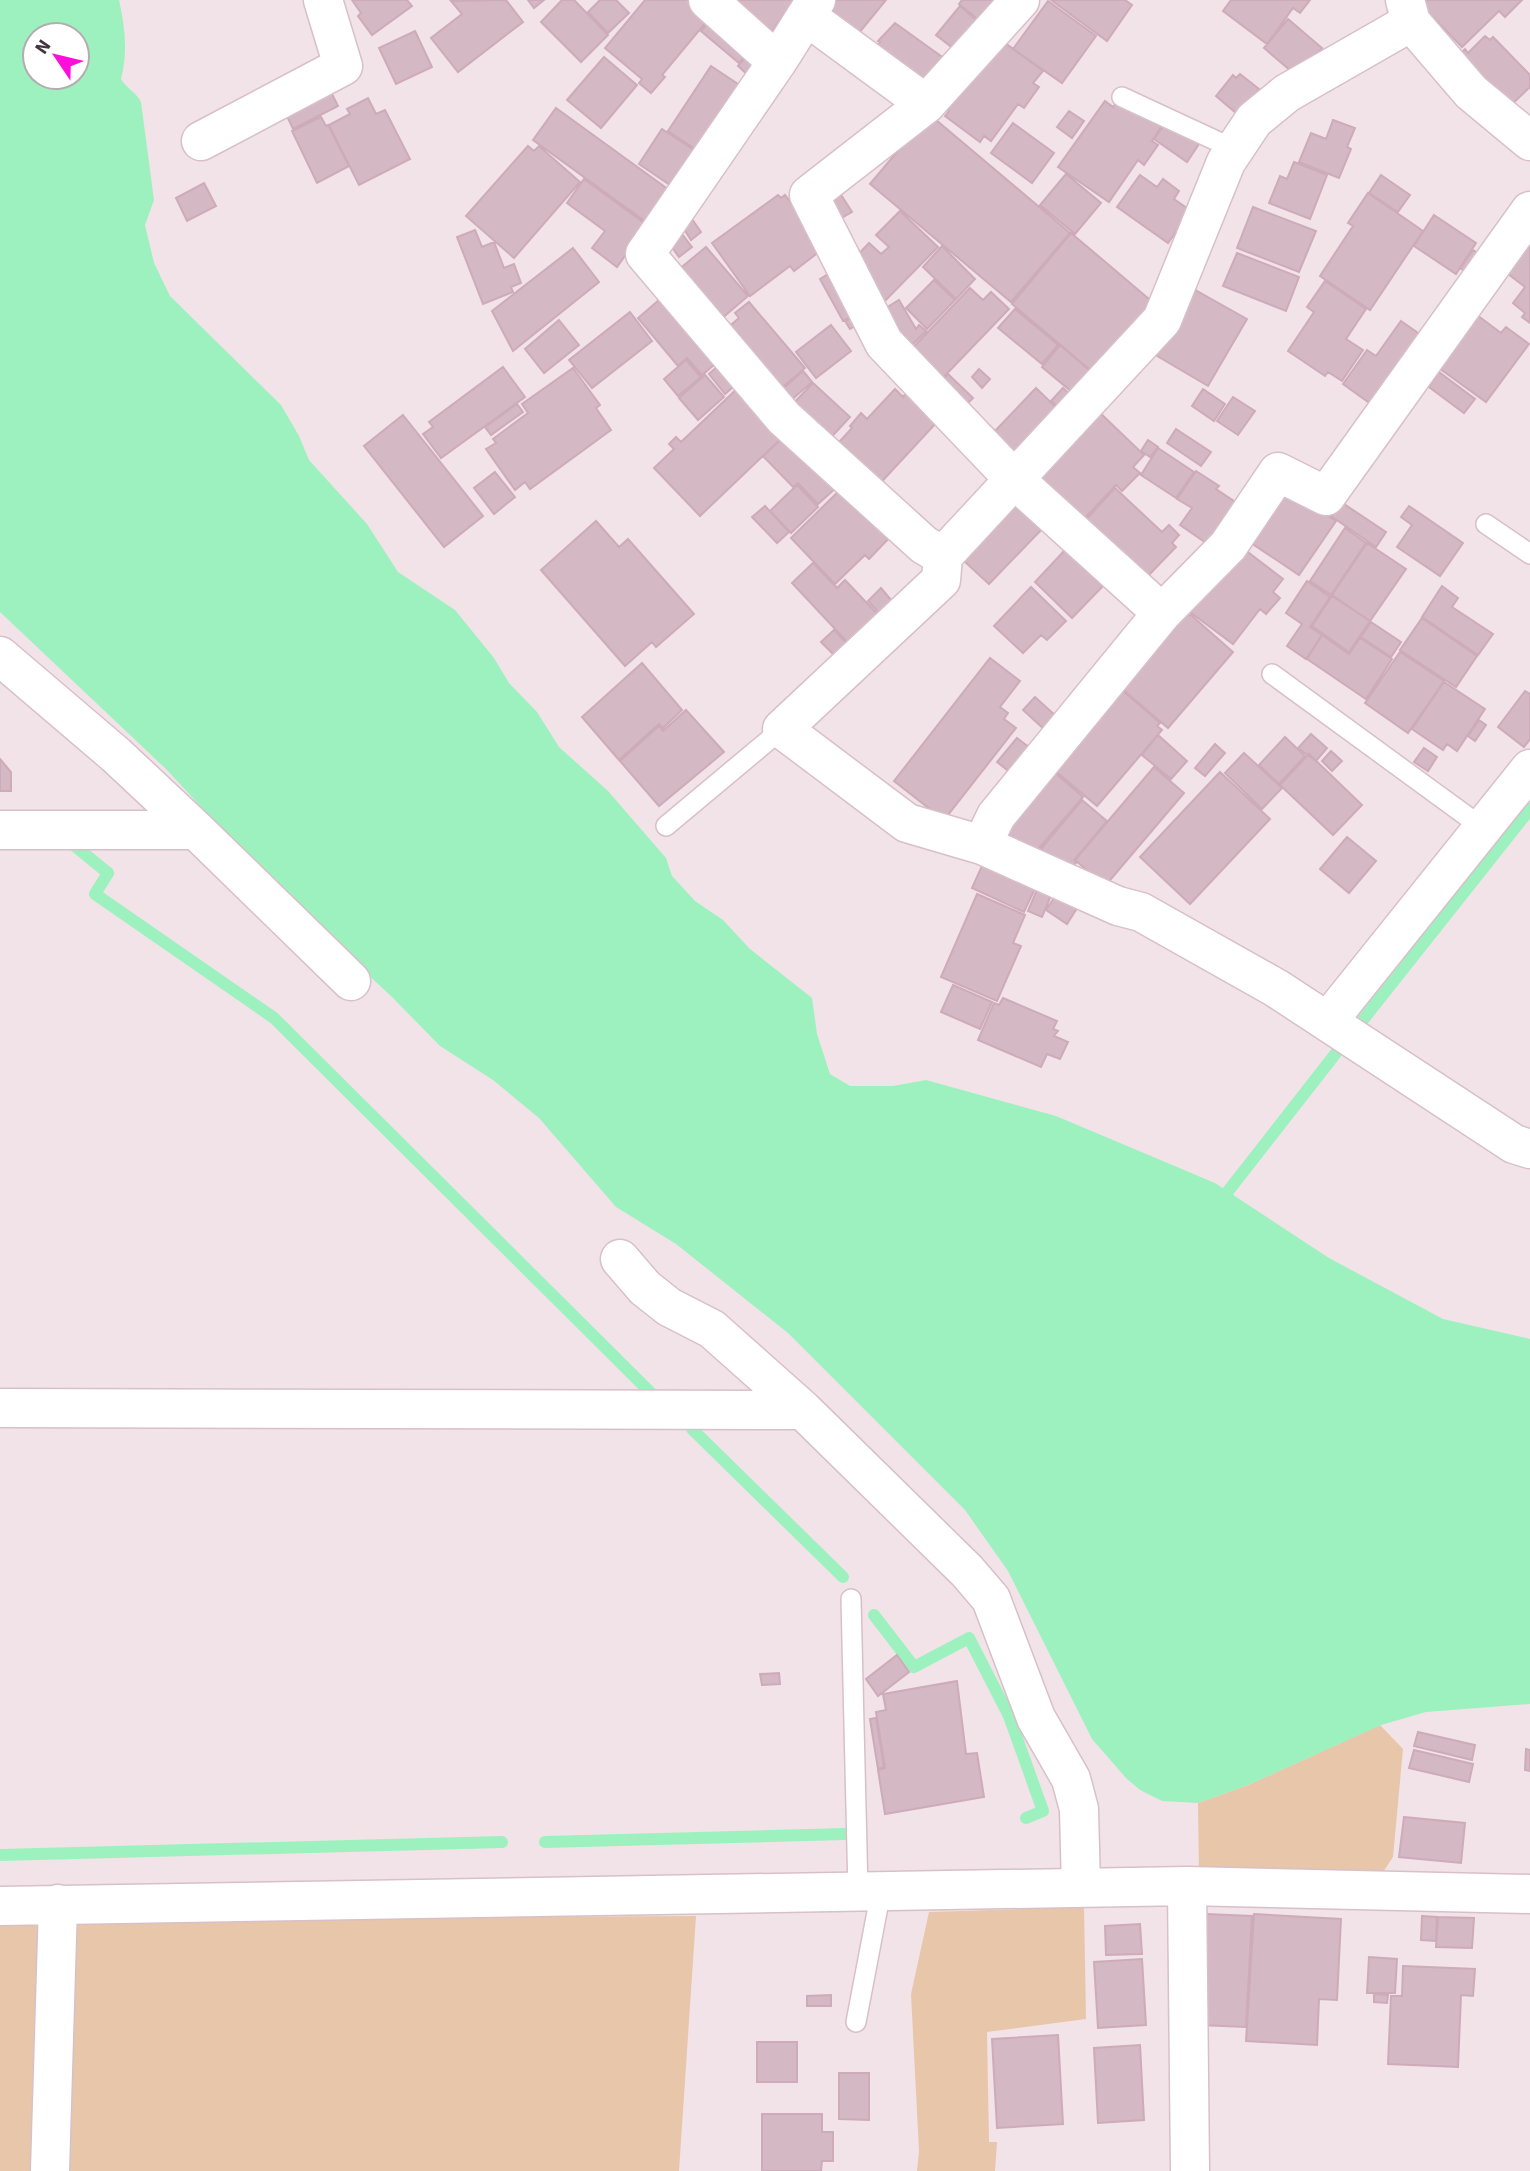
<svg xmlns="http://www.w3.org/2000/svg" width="1530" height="2171" font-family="'Source Sans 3',sans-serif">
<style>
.green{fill:#e8c6aa}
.water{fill:#9df1bf;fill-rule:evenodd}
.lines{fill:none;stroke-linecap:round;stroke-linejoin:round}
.stream{stroke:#9df1bf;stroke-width:12}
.building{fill:#d4b8c3;stroke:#ceabb9;stroke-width:2}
.lane-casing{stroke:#d8c0c8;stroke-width:22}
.street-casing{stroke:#d8c0c8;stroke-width:41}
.lane{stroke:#fff;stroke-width:19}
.street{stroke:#fff;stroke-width:38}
</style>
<rect width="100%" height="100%" fill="#f2e3e8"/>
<path class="green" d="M1380,1725L1403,1749L1393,1857L1383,1872L1199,1873L1198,1803L1248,1785Z
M1084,1907L1086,2019L987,2032L989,2142H997L995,2171H917L919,2151L911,1994L929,1912Z
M696,1916L679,2171H63L68,1937L83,1919Z
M36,1925L45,1942L42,2171H0V1926Z"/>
<path class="water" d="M0,0H119C125,27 128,52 121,79C127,89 136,92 141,102L154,200L145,225L154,263L170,296L281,405L299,436L309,460L367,524L398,572L455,610L494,658L509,683L537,712L559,747L608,791L666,858L672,876L695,901L723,920L750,949L812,998L817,1034L830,1074L850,1086H893L926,1080L1056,1116L1215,1183L1329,1258L1443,1319L1530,1339V1704L1426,1712L1381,1725L1248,1785L1198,1803L1162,1801L1140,1790L1126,1778L1092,1739L1008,1571L965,1510L788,1333L676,1244L616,1207L539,1118L493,1080L440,1046L392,997L287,899L166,769L0,612ZM35,35H77V77H35Z"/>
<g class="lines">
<path class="stream" d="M75,846L108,873L95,894L274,1018L653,1395
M1362,1021L1530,809
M1218,1204L1336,1053
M692,1429L843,1577
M874,1615L914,1667L969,1638L1009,1716L1043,1811L1026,1818
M545,1842L845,1834
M0,1855L502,1842"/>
</g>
<path class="building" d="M352,0H407L412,6L372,35L358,16L361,13Z
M506,0L523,22L458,72L431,38L462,14L451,1Z
M528,0H544L534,8Z
M562,0H574L608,35L581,62L541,22Z
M600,0H616L629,13L608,33L588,12Z
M645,0H694L712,15L662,75L665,77L651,93L639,83L642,79L605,48Z
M720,0H794L769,35Z
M827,0H886L854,39L819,10Z
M962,0H992L1001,7L986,26L959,4Z
M1051,0H1125L1132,5L1107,41Z
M1231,0H1310L1300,13L1293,8L1267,44L1223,11Z
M1428,0H1522L1505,17L1499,11L1462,47L1422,6Z
M1048,1L1096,36L1062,83L1013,49Z
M960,6L981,24L958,52L936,35Z
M714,15L752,48L739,63L701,31Z
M1288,19L1322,48L1298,77L1264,48Z
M895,23L945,59L923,91L872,54L880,42L878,41Z
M415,31L432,67L396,84L379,48Z
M1485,36L1490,40L1493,37L1530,75V87L1507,109L1454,61L1465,49L1468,53Z
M997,37L1043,71L1033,83L1039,87L1024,108L1018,104L991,141L984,136L980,142L945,116L949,111L945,107Z
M751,50L764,61L750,77L738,66Z
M604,57L637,85L601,128L567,100Z
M711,66L747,90L704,155L668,131Z
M1240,74L1259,89L1243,119L1216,96L1233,75L1236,78Z
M330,90L338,106L293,129L285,112Z
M368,98L376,114L385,110L410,159L359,185L329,125L350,114L347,109Z
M1105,101L1113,107L1118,101L1163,124L1152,141L1158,145L1144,165L1138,160L1109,202L1058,167Z
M556,108L669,190L646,222L533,140Z
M1069,111L1084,121L1072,138L1057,127Z
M929,114L1070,233L1011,302L870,184Z
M321,117L326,126L328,125L349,166L317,183L292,131Z
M1333,120L1355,128L1347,147L1351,149L1339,178L1299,162L1311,133L1326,139Z
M1013,123L1054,153L1032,183L991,153Z
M1164,125L1201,141L1187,162L1154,139Z
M662,129L700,154L676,189L639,164Z
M528,146L534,151L539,146L580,182L514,258L466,216Z
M1294,162L1327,175L1310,219L1269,203L1280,176L1287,179Z
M1066,174L1101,203L1075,234L1040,205Z
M1140,175L1157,187L1163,179L1179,191L1174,199L1191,211L1168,243L1117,207Z
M1381,175L1410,195L1398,212L1369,193Z
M584,179L647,225L617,267L592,248L605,231L567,203Z
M204,183L216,206L187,221L176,198Z
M836,187L852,212L833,223L817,198Z
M1368,193L1423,231L1370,310L1320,276L1353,226L1348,223Z
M778,195L781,198L785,195L824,248L794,271L790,266L750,296L712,243Z
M1253,207L1316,231L1299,272L1237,248Z
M900,211L938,247L881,305L852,261L869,243L881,254L889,247L876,235Z
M1434,215L1476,243L1456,274L1414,246Z
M692,219L701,232L691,240L682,226Z
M678,229L692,247L679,257L666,239Z
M475,230L482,247L494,242L504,268L514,264L521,283L511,287L513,292L483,304L457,237Z
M1071,233L1155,304L1095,374L1012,304Z
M1530,234V323L1522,317L1525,313L1513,303L1525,287L1503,270Z
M942,246L975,279L956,299L923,267Z
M706,247L748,296L713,326L671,276Z
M573,248L599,282L513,351L492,311Z
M1473,250L1484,257L1471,275L1460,268Z
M1237,253L1299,277L1286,311L1223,286Z
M838,268L861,311L843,321L820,279Z
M934,280L955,300L927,329L906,308Z
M1325,281L1366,309L1346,339L1363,350L1342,381L1328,372L1325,376L1288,351L1314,312L1307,307Z
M1190,287L1247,319L1208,386L1152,353Z
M970,288L983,300L991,292L1009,309L934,387L903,358Z
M666,294L721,359L702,375L687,358L678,366L638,318Z
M899,300L916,329L919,325L926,331L904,353L878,313Z
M749,302L805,368L771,397L719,335L739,318L735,313Z
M1015,309L1058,345L1042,364L998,328Z
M630,312L652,341L592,388L569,360Z
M862,312L866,320L850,329L845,321Z
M1477,315L1501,333L1506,327L1529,344L1486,402L1439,368Z
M559,320L579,345L544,373L525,349Z
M1401,321L1431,342L1382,412L1343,384L1367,350L1376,356Z
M831,325L851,351L816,378L796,352Z
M1060,345L1096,376L1078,397L1042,367Z
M686,360L701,377L678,396L664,379Z
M724,361L741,380L725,394L709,374Z
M503,367L525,397L441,458L423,434L433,427L429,422Z
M573,368L600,405L596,408L611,430L530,489L525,482L515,490L486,449L496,443L493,439L528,413L522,404Z
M979,369L990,379L982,388L972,377Z
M803,371L812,382L789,402L780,391Z
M1439,372L1475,399L1464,413L1429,387Z
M948,374L973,398L957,414L933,390Z
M705,375L724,397L698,420L679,398Z
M813,383L850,417L823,446L786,411Z
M740,386L786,434L700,516L654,468L674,449L669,444L676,437L681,442Z
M1036,388L1066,417L1017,469L989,425L995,431Z
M1063,388L1075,399L1063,412L1051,401Z
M895,389L903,397L906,393L937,422L873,491L830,452L852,428L850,426L861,413L867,419Z
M1203,389L1225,404L1214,421L1192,406Z
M1233,397L1255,411L1238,435L1217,421Z
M517,404L523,412L491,435L485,427Z
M1097,410L1144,455L1133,467L1140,473L1122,491L1116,485L1082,521L1036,477Z
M403,415L483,516L444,547L364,446Z
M1176,429L1211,452L1201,466L1167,443Z
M788,433L838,486L818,504L798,483L793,487L763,456Z
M1148,440L1158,447L1150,457L1141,451Z
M1158,448L1194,472L1176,498L1141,475Z
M1196,471L1219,486L1216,489L1246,509L1218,551L1180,525L1192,508L1177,499Z
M495,472L515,497L494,514L474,488Z
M846,484L894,533L869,559L865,555L835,584L791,538Z
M797,485L818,507L791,533L770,511Z
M1115,488L1162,532L1169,525L1179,535L1172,543L1176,547L1144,580L1083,523Z
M1287,488L1336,521L1299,575L1245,539Z
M1341,502L1386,532L1376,547L1331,516Z
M1017,504L1043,528L989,584L964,561Z
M765,506L789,532L777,543L752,517Z
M1409,506L1463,543L1440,576L1397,547L1412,525L1401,517Z
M596,521L619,547L628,539L694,614L656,647L652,642L625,666L541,570Z
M1345,528L1366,543L1331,595L1310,581Z
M1367,543L1406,569L1370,621L1332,595Z
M1240,546L1283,579L1273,592L1280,598L1266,614L1260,609L1233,644L1190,612Z
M1065,550L1103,586L1072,618L1035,582Z
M813,563L837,588L845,580L882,619L852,647L792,583Z
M1307,581L1330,597L1310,627L1322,635L1306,659L1287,646L1302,624L1286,613Z
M1442,586L1458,598L1452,607L1493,634L1478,655L1422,617Z
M1031,587L1066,621L1047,640L1041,635L1023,653L994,626Z
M881,588L896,606L884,618L868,601Z
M1332,596L1370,621L1349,652L1312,626Z
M1191,615L1233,652L1168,728L1114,682L1171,617Z
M1422,618L1477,656L1456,687L1400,650Z
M1371,622L1401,642L1391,657L1361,637Z
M834,630L853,650L841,662L821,642Z
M1322,635L1349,654L1360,638L1392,659L1366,699L1307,659Z
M1400,652L1444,681L1408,733L1365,703Z
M990,658L1020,681L1000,707L1008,713L1004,719L1016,728L944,820L894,781Z
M642,663L682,710L663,728L659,724L619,760L582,717Z
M1444,682L1485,709L1457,751L1447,744L1443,750L1412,729Z
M1121,689L1160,723L1157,726L1162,730L1097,806L1046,763Z
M1525,691L1530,694V739L1524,747L1498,727Z
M1035,697L1057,717L1045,730L1023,710Z
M686,710L724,752L659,806L620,761L659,726L663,731Z
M1479,720L1486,725L1475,741L1468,736Z
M1311,734L1327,748L1316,761L1298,748Z
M1158,735L1187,761L1171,779L1142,755Z
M1285,737L1305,756L1279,784L1259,765Z
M1017,738L1034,751L1015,776L997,762Z
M1215,744L1225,753L1205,776L1195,768Z
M1424,748L1437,757L1428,771L1414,762Z
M1331,751L1342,761L1332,771L1322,761Z
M1244,753L1282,788L1262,809L1225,773Z
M1309,754L1362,805L1333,835L1280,785Z
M0,759L11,772V791H0Z
M1045,764L1083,797L1033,855L999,827Z
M1154,767L1184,793L1105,886L1075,860Z
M1220,772L1270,819L1190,904L1140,857Z
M1082,800L1107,821L1074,860L1076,863L1067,873L1041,849Z
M1347,837L1376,861L1349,893L1320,869Z
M986,857L1039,880L1024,912L972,888Z
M1038,887L1052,893L1042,917L1028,911Z
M1058,892L1079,905L1067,924L1046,910Z
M977,894L1025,915L1013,943L1021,946L997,1001L941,977Z
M953,985L992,1002L980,1029L941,1012Z
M1003,998L1057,1021L1053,1029L1058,1031L1054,1036L1068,1042L1060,1059L1047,1054L1041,1067L978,1040L994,1003L999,1005Z
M897,1655L909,1672L878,1696L866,1679Z
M779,1673L780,1684L762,1685L760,1674Z
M957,1681L966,1754L977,1753L984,1797L885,1814L878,1770L885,1768L876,1712L886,1710L883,1694Z
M876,1718L884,1767L878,1769L870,1719Z
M1418,1732L1475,1745L1472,1760L1414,1746Z
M1526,1749L1530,1750V1771L1525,1770Z
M1414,1750L1473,1764L1469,1782L1409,1768Z
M1404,1817L1465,1823L1461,1863L1399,1857Z
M1206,1914L1252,1916L1246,2027L1199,2025Z
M1254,1914L1341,1919L1337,2000L1319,1999L1317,2045L1246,2041Z
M1422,1916L1437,1917L1436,1941L1421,1940Z
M1438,1917L1474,1918L1472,1948L1436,1947Z
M1140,1924L1142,1954L1106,1955L1105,1926Z
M1369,1957L1397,1959L1395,1993H1367Z
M1142,1959L1146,2025L1098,2028L1094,1962Z
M1403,1966L1475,1969L1473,1996L1461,1995L1458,2067L1388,2064L1391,1996H1402Z
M1374,1994L1388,1995L1387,2003L1374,2002Z
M831,1995V2006H807V1996Z
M1058,2035L1063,2124L997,2128L992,2039Z
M757,2042H797V2082H757Z
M1140,2045L1144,2120L1098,2123L1094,2048Z
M839,2073H869V2120L839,2119Z
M762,2114H822V2132H833V2161H822L821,2171H762Z"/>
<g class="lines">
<g class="lane-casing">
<path id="lane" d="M1122,97L1234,149
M1486,524L1530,554
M1272,674L1483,828
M666,826L782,729
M851,1599L858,1892
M856,2022L881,1891"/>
</g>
<g class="street-casing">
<path id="street" d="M708,0L777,62
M816,0L806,16L926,104L1020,0
M1405,0L1411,22L1471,92L1530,141
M806,16L777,62L645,254L784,418L924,545L943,556
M1411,22L1287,93L1254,120L1226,162L1162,320L943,556L941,580L782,729L907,823L982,845L1118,906L1141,912L1276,988L1514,1144L1530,1149
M926,104L809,195L884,343L1014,479L1162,613L996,816L982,845
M201,141L343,66L323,0
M1162,613L1228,546L1278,472L1326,496L1530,211
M0,656L116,755L196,830L351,981
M0,830H196
M1328,1021L1530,769
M620,1259L645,1288L669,1307L712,1329L803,1410L967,1571L991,1599L1036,1718L1071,1779L1079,1809L1081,1888
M0,1408L803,1410
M1187,1886L1190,2171
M0,1906L1187,1886L1530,1894
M50,2171L58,1904"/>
</g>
<use href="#lane" class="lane"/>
<use href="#street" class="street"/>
</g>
<g transform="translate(56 56) rotate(305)"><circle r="33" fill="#ffffff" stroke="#b4adb0" stroke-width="2"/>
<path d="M0-5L12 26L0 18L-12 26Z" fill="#fe0edb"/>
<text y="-10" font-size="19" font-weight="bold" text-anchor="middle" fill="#44333a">N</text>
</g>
</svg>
